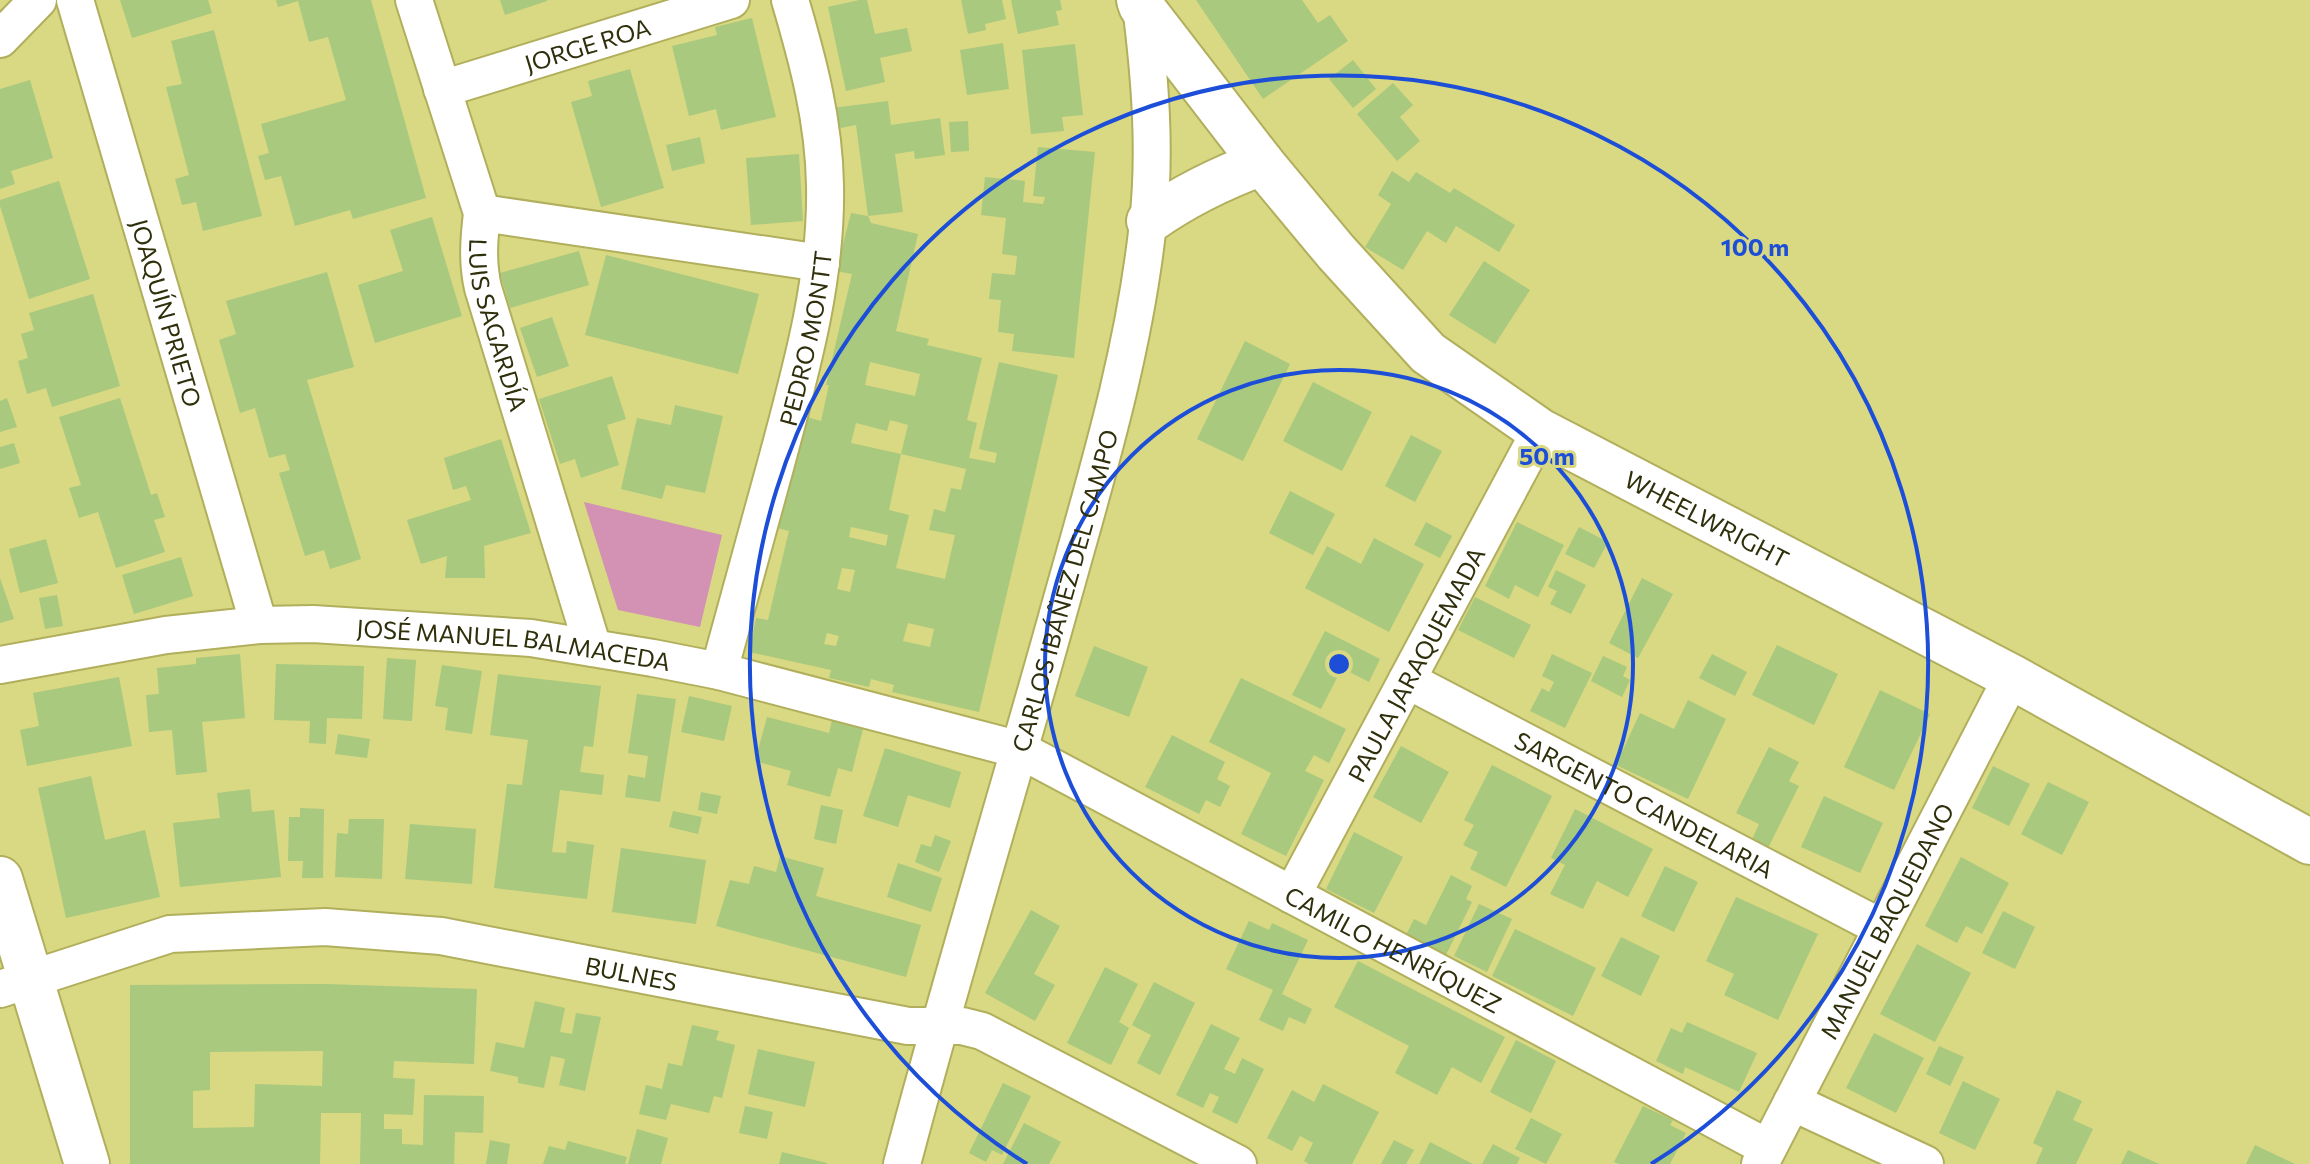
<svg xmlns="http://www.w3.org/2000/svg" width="2310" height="1164" font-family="Commissioner,sans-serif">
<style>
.green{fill:#d391b3}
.building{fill:#a8c97e;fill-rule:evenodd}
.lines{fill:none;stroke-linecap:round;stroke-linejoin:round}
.minor-casing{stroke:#b1af5c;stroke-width:40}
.secondary-casing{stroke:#b1af5c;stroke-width:48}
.primary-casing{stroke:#b1af5c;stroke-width:48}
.minor{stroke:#fff;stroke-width:36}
.secondary{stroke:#fff;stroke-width:44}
.primary{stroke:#fff;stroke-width:44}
.ring{fill:none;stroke:#1d4ed8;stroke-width:4}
.labels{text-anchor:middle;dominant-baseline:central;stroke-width:6;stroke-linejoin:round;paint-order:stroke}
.street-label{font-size:24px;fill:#2f2f0b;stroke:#d9d883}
.centre{fill:#1d4ed8;stroke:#d9d883;stroke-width:4}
.ring-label{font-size:24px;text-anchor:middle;font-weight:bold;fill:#1d4ed8;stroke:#d9d883;stroke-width:6;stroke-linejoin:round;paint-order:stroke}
</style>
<rect width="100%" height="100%" fill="#d9d883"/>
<path class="green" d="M584,502L722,535L700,627L618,610Z"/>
<path class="building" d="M120,0H208L212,13L132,38Z
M276,0H371L426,198L353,219L350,210L295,226L281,176L265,180L258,156L269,153L261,124L346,100L328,37L309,42L298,1L278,7Z
M500,0H547V1L505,15Z
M859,0H867L875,34L907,28L912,51L880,58L885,82L846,91L828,7Z
M961,0H1002L1006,19L985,24L986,30L968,34Z
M1011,0H1060L1062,10L1056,11L1059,25L1018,34Z
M1196,0H1302L1318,23L1330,15L1348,41L1263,99Z
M752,18L776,117L721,130L716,109L689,116L672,46L717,35L715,27Z
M214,30L262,216L203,231L196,202L182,205L175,179L189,175L166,87L182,84L171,41Z
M1003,43L1009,89L967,95L960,50Z
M1075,44L1083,115L1062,117L1064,131L1031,134L1022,50Z
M1353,60L1376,89L1353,108L1329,79Z
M630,69L664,188L601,207L571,102L592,96L588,81Z
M30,80L53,158L11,171L15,184L0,189V89Z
M1393,83L1413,105L1400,117L1420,141L1397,161L1357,114Z
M888,101L891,125L940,118L945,155L915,159L914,151L895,154L903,212L868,216L856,125L835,129L832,108Z
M968,121L969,151L951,152L949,122Z
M700,137L705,163L672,171L666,145Z
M1038,147L1095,152L1074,358L1012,351L1014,334L998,332L1001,300L989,299L992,273L1015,275L1017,256L1002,254L1006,218L981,215L985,177L1025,181L1023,202L1043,204L1045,197L1033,196Z
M799,154L803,221L751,225L746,158Z
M1392,171L1409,182L1416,172L1450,193L1454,188L1515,225L1499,252L1456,226L1446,243L1427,231L1403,270L1365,247L1391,204L1378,195Z
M59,181L90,279L29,299L0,206V200Z
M851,213L868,216L871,223L918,234L896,331L929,339L927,345L982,358L967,420L977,423L969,458L995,463L997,453L979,449L999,362L1058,375L979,712L892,692L894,685L871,679L869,687L829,678L831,670L749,652L756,618L768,620L786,543L789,531L777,528L803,416L821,421L829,385H826L852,274L836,271ZM870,362L920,374L915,396L865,385ZM890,420L908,425L901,454L851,443L856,423L887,431ZM901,454L966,469L961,490L951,488L945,512L934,509L929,530L955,535L945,579L896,568L909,515L889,510ZM851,527L888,535L886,546L849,537ZM842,568L855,570L850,592L837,589ZM908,623L934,629L930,647L903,641ZM827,633L839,636L836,646L824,644Z
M432,217L462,316L375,343L358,285L403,271L390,230Z
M579,251L589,285L510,308L500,273Z
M606,255L759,294L738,374L585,335Z
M1484,261L1530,290L1495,344L1449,315Z
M327,272L354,367L307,380L361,559L330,569L324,550L305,556L279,473L290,470L285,454L269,458L255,408L240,413L219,340L236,334L226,301Z
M93,294L120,386L52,407L46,388L27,394L18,361L28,358L21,334L34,330L29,313Z
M552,317L569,366L537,377L520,328Z
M1245,341L1290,364L1243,461L1197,439Z
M612,376L626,419L607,425L619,465L581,478L575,459L560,464L539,399Z
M1313,382L1372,412L1342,471L1283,441Z
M7,398L17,427L0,432V401Z
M120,398L151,495L157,493L165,517L154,520L165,552L116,568L98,512L79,518L69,488L81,485L59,417Z
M675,405L723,416L705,493L666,485L662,499L621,489L637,418L671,425Z
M1411,435L1442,451L1415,502L1385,486Z
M501,439L531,533L484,546L485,578H445L447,556L421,564L407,520L471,500L466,486L453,490L444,458Z
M14,443L20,463L0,469V447Z
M1290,491L1335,514L1313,555L1269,533Z
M1426,522L1452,536L1440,558L1414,545Z
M1517,522L1564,545L1538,597L1515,585L1509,599L1485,586Z
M1579,527L1608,542L1594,568L1565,554Z
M1374,538L1424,564L1389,632L1305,588L1327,546L1361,564Z
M46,539L58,583L20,593L9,549Z
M181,557L193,596L134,614L122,575Z
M1556,570L1586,585L1571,614L1550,604L1557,591L1548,587Z
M0,578L14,619L0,623Z
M1642,578L1673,594L1638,658L1609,643Z
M57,595L63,626L45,629L39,598Z
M1475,597L1531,625L1514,658L1458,630Z
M1325,631L1380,659L1369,682L1342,668L1321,709L1292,695Z
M1777,645L1838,674L1814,725L1752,695Z
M1094,646L1148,667L1129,717L1075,696Z
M240,654L245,718L202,722L207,772L176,775L172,730L149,732L146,695L159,694L157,668L196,664V658Z
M1552,654L1592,673L1565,728L1530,711L1542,688L1549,692L1554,682L1542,676Z
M1712,654L1747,672L1735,696L1699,678Z
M1603,656L1627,667L1623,676L1630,680L1622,697L1591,681Z
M387,658L416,660L412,721L383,719Z
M276,664L364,666L362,719L327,718L326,744L309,743L310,721L274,720Z
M442,665L482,671L472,734L445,730L448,708L435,706Z
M498,674L601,686L593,747L584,746L580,772L604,775L602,795L560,790L552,852L566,853L567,841L594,845L587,899L494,888L507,784L522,785L528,740L490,735Z
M119,677L132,746L27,766L20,730L39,726L33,693Z
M1241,678L1346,729L1329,763L1314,755L1305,771L1324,780L1286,856L1241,834L1271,773L1209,742Z
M1880,690L1930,714L1894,790L1844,767Z
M637,694L676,699L660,802L625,797L628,775L645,778L648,756L628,753Z
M689,696L732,706L724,741L681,732Z
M1688,700L1726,719L1688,799L1616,765L1640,713L1674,729Z
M767,717L829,733L832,720L863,729L852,772L838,768L830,797L787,785L791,771L755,761Z
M338,734L370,739L367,758L335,754Z
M1172,735L1225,762L1217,779L1230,786L1220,807L1206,800L1199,814L1145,787Z
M1401,746L1449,772L1421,823L1373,797Z
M1769,747L1799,762L1789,781L1799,786L1766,852L1750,844L1759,824L1736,813Z
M885,748L961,772L950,808L908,795L898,827L863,816Z
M1492,765L1552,796L1506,887L1470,869L1478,852L1463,845L1474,825L1464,820Z
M1993,766L2030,784L2009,826L1972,808Z
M91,776L105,840L145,830L160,897L66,918L38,788Z
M2048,782L2089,802L2062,855L2021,834Z
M250,789L252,812L274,810L281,877L180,887L173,823L220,818L217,793Z
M701,792L721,796L717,814L698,810Z
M1824,796L1883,823L1860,873L1801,847Z
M821,805L843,810L836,844L814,839Z
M300,808L324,809L323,878H302L303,861H288L289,817H300Z
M1575,809L1653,849L1628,897L1597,881L1583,909L1550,894L1565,865L1551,858Z
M673,811L702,817L698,834L669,827Z
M349,819H384L382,879L335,877L337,833L348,834Z
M410,824L476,829L472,884L405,879Z
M1354,832L1403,857L1374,913L1326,889Z
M935,835L951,841L939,872L915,862L921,844L931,847Z
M621,848L706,860L696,924L612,912Z
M780,856L824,868L816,896L921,925L906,977L716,926L730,880L749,884L754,866L776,872Z
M1961,857L2009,883L1982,934L1966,926L1957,943L1925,926Z
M898,863L942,878L931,912L887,897Z
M1665,866L1698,882L1674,932L1641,916Z
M1451,875L1472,886L1466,899L1472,902L1445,957L1405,937L1414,919L1426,925Z
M1736,897L1818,934L1778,1020L1724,995L1734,974L1706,961Z
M1479,904L1512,919L1487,972L1454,956Z
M1031,910L1060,926L1034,974L1055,985L1035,1021L985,993Z
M2003,911L2035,927L2015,969L1982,953Z
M1249,921L1269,930L1272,923L1308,940L1282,994L1312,1009L1305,1024L1289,1017L1283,1031L1259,1020L1273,990L1226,969Z
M1515,929L1596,968L1573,1016L1492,976Z
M1621,937L1660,956L1641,996L1601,976Z
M1917,944L1971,973L1935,1042L1880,1014Z
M1358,961L1505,1037L1481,1083L1452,1067L1437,1095L1395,1073L1409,1046L1334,1007Z
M1105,967L1138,984L1119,1022L1129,1028L1111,1065L1067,1043Z
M1154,982L1195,1003L1160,1075L1137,1063L1151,1035L1132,1025Z
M325,984L477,989L474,1064L394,1061L393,1078L415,1079L413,1115L384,1114V1129H402V1144L423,1145L424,1095L484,1096L483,1133L455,1132L454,1164H360L361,1113H321L320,1164H130V985ZM323,1051L322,1086L255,1084L254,1127L193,1128V1091L210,1090V1052Z
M535,1001L565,1008L560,1032L572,1034L576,1013L601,1017L585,1091L559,1085L565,1059L551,1056L544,1088L518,1083V1077L490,1071L496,1042L524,1048Z
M1687,1022L1757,1053L1739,1092L1685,1067L1683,1074L1656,1061L1671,1028L1682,1033Z
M1211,1024L1240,1038L1224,1069L1235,1074L1242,1058L1264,1069L1237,1124L1212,1112L1219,1097L1210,1093L1203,1108L1176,1095Z
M692,1025L719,1031L716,1040L735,1045L722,1098L714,1096L709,1113L671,1104L666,1120L639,1114L646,1085L662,1089L668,1063L682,1066Z
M1874,1033L1924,1058L1896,1113L1846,1088Z
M1516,1040L1556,1061L1531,1113L1490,1092Z
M1939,1046L1964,1057L1950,1086L1926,1074Z
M758,1049L815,1062L805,1107L748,1094Z
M1963,1081L2000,1099L1975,1150L1939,1133Z
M1003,1083L1031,1096L1002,1155L992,1150L986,1162L969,1153Z
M1323,1084L1379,1112L1352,1164H1309L1304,1161L1313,1143L1300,1136L1292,1151L1267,1138L1292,1090L1314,1102Z
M2057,1090L2082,1101L2073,1120L2093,1129L2076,1164H2036L2043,1148L2033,1143Z
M745,1106L773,1112L767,1139L739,1133Z
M1643,1106L1673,1120L1670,1125L1686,1133L1670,1164H1619L1614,1162Z
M1531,1118L1562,1134L1546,1164L1515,1149Z
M1024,1123L1061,1142L1049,1164H1003Z
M637,1129L668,1138L661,1164H628Z
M490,1140L510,1144L507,1164H486Z
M1394,1140L1414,1150L1406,1164H1381Z
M568,1141L627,1157L625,1164H543L549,1146L565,1150Z
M1430,1142L1473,1164H1419Z
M1493,1144L1520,1158L1517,1164H1482Z
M2255,1145L2295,1164H2246Z
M2128,1150L2159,1164H2121Z
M782,1152L827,1163V1164H779Z"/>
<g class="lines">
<g class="minor-casing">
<g id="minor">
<path id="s1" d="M75,0L259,625"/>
<path id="s2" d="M414,0L482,213C479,239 477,262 483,288L593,648"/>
<path d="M0,39L38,0"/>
<path id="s3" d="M442,89L731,0"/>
<path d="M482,213L821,263"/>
<path id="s4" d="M0,665L166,635L259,625L313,624L531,638L653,658L719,671L1020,750L1768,1148"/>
<path id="s5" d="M719,671C738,601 758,530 777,460C801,370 827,279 825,185C824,121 808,61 790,0"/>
<path id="s6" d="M1407,680L1882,928"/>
<path id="s7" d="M1292,895L1540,431"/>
<path id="s8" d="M0,989L170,934L325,927L441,936L908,1026H962L982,1031L1238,1164"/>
<path d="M1792,1102L1925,1164"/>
<path id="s9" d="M902,1164C950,981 1006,800 1057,617C1093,487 1134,357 1148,223C1156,151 1150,77 1141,6"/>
<path id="s10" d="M1760,1164L2012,677"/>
</g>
</g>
<g class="secondary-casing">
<g id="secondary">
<path id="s11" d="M1139,0L1141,6L1262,163L1336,252L1428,353L1540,431L2012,677L2310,842"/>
<path d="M1149,221C1184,196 1221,178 1262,163"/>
</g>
</g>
<g class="primary-casing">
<path id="primary" d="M0,879L87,1164"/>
</g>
<use href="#minor" class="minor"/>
<use href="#secondary" class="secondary"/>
<use href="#primary" class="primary"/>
</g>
<g class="ring">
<circle cx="1339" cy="664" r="294"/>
<path d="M1027 1164A589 589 0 1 1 1651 1164"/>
</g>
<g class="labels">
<g class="street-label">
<text stroke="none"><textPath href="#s3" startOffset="152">JORGE ROA</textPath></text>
<text stroke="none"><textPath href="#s1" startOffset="326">JOAQUÍN PRIETO</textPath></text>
<text stroke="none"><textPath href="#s2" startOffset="338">LUIS SAGARDÍA</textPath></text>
<text stroke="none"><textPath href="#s5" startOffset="344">PEDRO MONTT</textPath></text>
<text stroke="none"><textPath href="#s11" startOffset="782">WHEELWRIGHT</textPath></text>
<text stroke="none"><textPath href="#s9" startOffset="596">CARLOS IBÁÑEZ DEL CAMPO</textPath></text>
<text stroke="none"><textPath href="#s4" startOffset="518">JOSÉ MANUEL BALMACEDA</textPath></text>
<text stroke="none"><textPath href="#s7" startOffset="262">PAULA JARAQUEMADA</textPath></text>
<text stroke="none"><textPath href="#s6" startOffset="268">SARGENTO CANDELARIA</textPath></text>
<text stroke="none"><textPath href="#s10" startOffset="274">MANUEL BAQUEDANO</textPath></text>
<text stroke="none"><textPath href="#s4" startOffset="1460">CAMILO HENRÍQUEZ</textPath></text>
<text stroke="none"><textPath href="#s8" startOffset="644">BULNES</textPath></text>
</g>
</g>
<circle cx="1339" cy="664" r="12" class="centre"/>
<g class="ring-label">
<text x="1755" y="256">100 m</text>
<text x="1547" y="465">50 m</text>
</g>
</svg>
